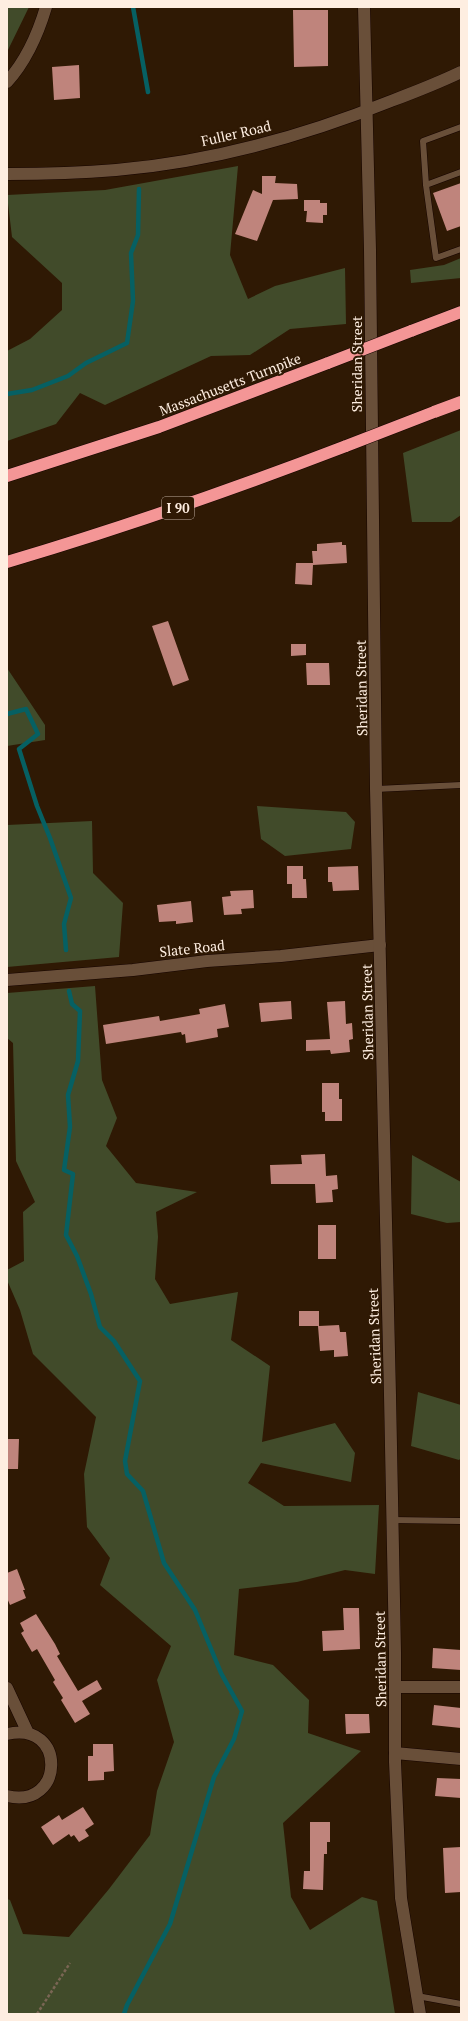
<svg xmlns="http://www.w3.org/2000/svg" width="468" height="2021" font-family="'PT Serif',serif">
<style>
.green{fill:#414b2a}
.lines{fill:none;stroke-linecap:round;stroke-linejoin:round}
.stream{stroke:#066063;stroke-width:4.5}
.building{fill:#bf847c}
.lane-casing{stroke:#160400;stroke-width:7}
.street-casing{stroke:#160400;stroke-width:13}
.secondary-casing{stroke:#160400;stroke-width:13}
.highway-casing{stroke:#160400;stroke-width:13}
.path{stroke:#7a6654;stroke-width:2.5;stroke-dasharray:3 2;stroke-linecap:butt}
.lane{stroke:#694f39;stroke-width:6}
.street{stroke:#694f39;stroke-width:12}
.secondary{stroke:#694f39;stroke-width:12}
.highway{stroke:#f49696;stroke-width:12}
.highway-bridge-casing{stroke:#160400;stroke-width:13;stroke-linecap:butt}
.highway-bridge{stroke:#f49696;stroke-width:12}
.labels{text-anchor:middle;dominant-baseline:central;stroke-width:4;stroke-linejoin:round;paint-order:stroke}
.shield{fill:#2f1904;stroke:#c0ae9f;stroke-width:1}
.shield-label{font-size:13px;font-weight:bold;fill:#feeee1}
.street-label{font-size:14px;fill:#feeee1;stroke:#2f1904}
</style>
<rect width="100%" height="100%" fill="#2f1904"/>
<path class="green" d="M7,7H29L7,52Z
M238,166L230,255L248,299L275,286L345,268L346,324L290,329L250,355L211,356L105,405L80,393L56,424L7,441V351L30,339L62,310V283L12,237L7,195L105,190Z
M461,258V278L411,283L410,270L444,265Z
M461,430V515L451,522H412L403,453Z
M7,668L45,725V740L7,746Z
M257,806L346,812L355,822L351,849L285,856L261,839Z
M92,821L93,873L123,903L119,957L7,967V825Z
M95,986L102,1080L117,1118L106,1146L136,1183L197,1192L156,1212L158,1237L155,1279L170,1304L238,1292L231,1340L270,1366L262,1442L335,1423L355,1453L351,1482L261,1463L248,1483L284,1506L379,1505L375,1574L345,1570L297,1582L239,1589L234,1655L273,1665L309,1700L308,1733L361,1751L283,1823L291,1897L310,1930L362,1897L377,1901L395,2014H7V1899L10,1900L23,1934L69,1937L109,1889L150,1835L157,1791L174,1742L157,1680L171,1646L100,1585L110,1558L87,1527L84,1474L96,1417L33,1354L20,1310L7,1280V1270L24,1261L23,1212L35,1202L16,1161L13,1043L7,1038V993Z
M412,1155L461,1182V1222L447,1223L411,1214Z
M418,1392L461,1405V1458L459,1460L411,1446Z"/>
<g class="lines">
<path class="stream" d="M133,7L148,92
M7,394L32,390L68,376L86,363L127,343L133,301L131,253L138,235L139,189
M7,714L26,709L38,734L19,749L37,806L50,838L71,898L64,924L66,950
M69,991L72,1004L80,1011L78,1061L68,1095L70,1127L64,1170L73,1174L66,1235L77,1256L91,1294L100,1327L114,1341L140,1381L125,1461L127,1474L143,1491L164,1563L195,1610L221,1673L242,1711L234,1739L214,1777L170,1924L127,2005L124,2014"/>
</g>
<path class="building" d="M293,10H328V66L294,67Z
M79,65L80,98L54,100L52,67Z
M262,176H276L275,183L297,184L298,199L273,200L257,241L235,234L253,190L262,194Z
M461,183V226L447,231L433,193Z
M304,200H320V203H327V215H323V223L306,222L307,211H304Z
M342,542V545H346L347,563L313,565L312,585L295,584L296,563H313L312,551H317V544Z
M168,621L189,680L173,686L152,626Z
M291,644H306V655L291,656Z
M306,663H329L330,685H307Z
M287,866H303V879H306L307,898H292V884H287Z
M358,866L359,890L333,891L332,882H328V867Z
M253,890L254,908L241,909L242,914L224,915L222,897L231,896L230,891Z
M191,901L193,922L176,924V921L159,922L157,905Z
M291,1001L292,1019L261,1022L259,1003Z
M345,1001L346,1024L352,1023L353,1039L349,1040L350,1052L331,1054L330,1050L306,1051V1040L330,1039L327,1002Z
M225,1004L229,1027L217,1029L218,1037L186,1043L185,1034L182,1035L181,1032L106,1044L103,1025L159,1016L160,1021L200,1014L199,1009Z
M322,1083H339V1099H342V1121H325V1112H322Z
M325,1154L326,1176L337,1175L338,1189L332,1190L333,1202L316,1203L315,1184H271L270,1165L302,1164L301,1155Z
M318,1225H336V1259H318Z
M299,1311H319V1326L339,1325L340,1332H346L348,1356L334,1357V1350L320,1351L318,1326H299Z
M7,1439H19L18,1469H7Z
M17,1569L25,1590H23L26,1598L10,1605L7,1598V1573Z
M343,1608H359L360,1649L323,1651L322,1631L344,1630Z
M36,1614L55,1644L60,1654L57,1656L78,1691L97,1680L102,1689L82,1701L90,1714L75,1723L61,1700L63,1698L53,1682L55,1680L37,1649L32,1652L21,1633L24,1631L20,1623Z
M433,1648L461,1650V1670L432,1668Z
M434,1705L461,1708V1728L432,1725Z
M345,1714H369L370,1733L346,1734Z
M93,1744H113L114,1771L104,1772V1780L88,1781V1756H93Z
M437,1778L461,1779V1798L435,1796Z
M83,1807L94,1824L85,1830L89,1836L79,1842L74,1835L71,1837L69,1834L53,1845L41,1827L59,1815L62,1820Z
M310,1822H330V1842H327V1854H324L323,1890L303,1889L304,1871H310Z
M461,1847V1892L445,1893L443,1848Z"/>
<g class="lines">
<g class="lane-casing">
<path id="lane" d="M461,127L423,141L426,185L436,258L461,249
M426,185L461,172
M376,789L461,785
M392,1520L461,1521
M417,1996L461,2004"/>
</g>
<g class="street-casing">
<path id="street" d="M7,82C26,61 38,34 46,7
M7,980L133,970L207,961L281,956L380,945
M395,1687H461
M7,1688L28,1733
M7,1734C67,1720 65,1810 7,1796
M395,1753L461,1759"/>
</g>
<g class="secondary-casing">
<path id="secondary" d="M364,7L370,250L376,789L390,1395L395,1652V1762L401,1898L420,2014
M7,174C43,174 80,173 116,170C210,162 304,136 391,101C415,92 438,83 461,72"/>
</g>
<g class="highway-casing">
<path id="highway" d="M411,331L461,312
M434,412L461,402
M7,476L159,427L328,363
M7,562C122,528 234,489 346,446"/>
</g>
<path class="path" d="M37,2014L70,1963"/>
<use href="#lane" class="lane"/>
<use href="#street" class="street"/>
<use href="#secondary" class="secondary"/>
<use href="#highway" class="highway"/>
<g class="highway-bridge-casing">
<path id="highway-bridge" d="M328,363L411,331
M346,446L434,412"/>
</g>
<use href="#highway-bridge" class="highway-bridge"/>
</g>
<g class="labels">
<rect class="shield" x="162" y="497" width="32" height="22" rx="3"/>
<g class="shield-label">
<text x="178" y="508">I 90</text>
</g>
<g class="street-label">
<text transform="translate(236 133) rotate(-13)">Fuller Road</text>
<text transform="translate(356 364) rotate(-90)">Sheridan Street</text>
<text transform="translate(230 384) rotate(-21)">Massachusetts Turnpike</text>
<text transform="translate(361 688) rotate(-91)">Sheridan Street</text>
<text transform="translate(192 948) rotate(-6)">Slate Road</text>
<text transform="translate(367 1012) rotate(-91)">Sheridan Street</text>
<text transform="translate(374 1336) rotate(-92)">Sheridan Street</text>
<text transform="translate(380 1659) rotate(-91)">Sheridan Street</text>
</g>
</g>
<rect width="468" height="2021" fill="none" stroke="#feeee1" stroke-width="16"/>
</svg>
